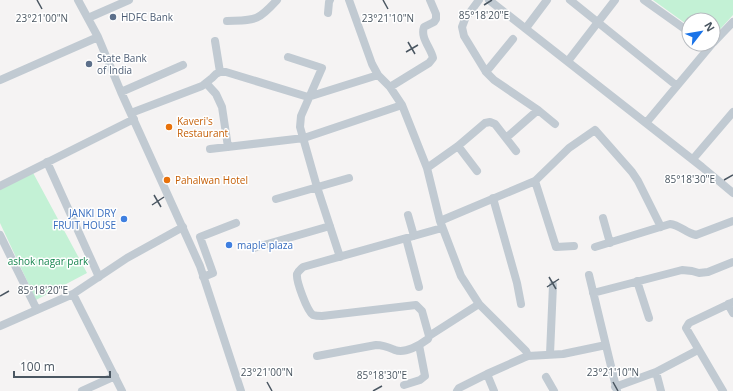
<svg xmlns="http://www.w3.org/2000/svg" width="733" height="391" font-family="'Open Sans',sans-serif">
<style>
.green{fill:#c3f1d5}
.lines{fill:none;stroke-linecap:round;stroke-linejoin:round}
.minor{stroke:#c1cad2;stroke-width:8}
.ticks{fill:none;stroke:#4a5661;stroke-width:1.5}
.service-dot{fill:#5c6f8a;stroke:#fff;stroke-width:1.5}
.food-dot{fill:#e8710a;stroke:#fff;stroke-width:1.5}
.shop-dot{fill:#3f7fe0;stroke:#fff;stroke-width:1.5}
.labels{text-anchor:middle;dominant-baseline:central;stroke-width:3;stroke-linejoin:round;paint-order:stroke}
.service-label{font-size:10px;fill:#4e5e75;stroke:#fff;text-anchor:start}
.food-label{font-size:10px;fill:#c56008;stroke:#fff;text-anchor:start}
.shop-label{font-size:10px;fill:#366cbe;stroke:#fff;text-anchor:end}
.park-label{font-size:10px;fill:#17864f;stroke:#fff}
.ticks-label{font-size:10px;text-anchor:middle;fill:#4a5661;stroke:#fff;stroke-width:3;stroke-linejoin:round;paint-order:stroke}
</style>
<rect width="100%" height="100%" fill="#f5f3f3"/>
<path class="green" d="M653,0H733V15L713,37V20H689V26Z
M31,169L87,273L36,300L0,223V187Z"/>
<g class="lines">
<path class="minor" d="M78,0L98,37L121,92L200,266L241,391
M349,0L372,64L378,75L390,87L402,105L427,168L440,221L461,276L479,304L526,351L528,356L523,358L487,374L459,388L457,391
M479,0L465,19L462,27L464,36L486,72L494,80L538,110L555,124
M489,0L702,167L733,193
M570,0L677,86
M644,0L689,32
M328,13L329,2L330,0
M88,18L129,0
M227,21C255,20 257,22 277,0
M526,28L547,0
M215,41L220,72
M713,43L733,22
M288,57L322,68L301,116L300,127L317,187L340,257
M568,61L615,0
M486,72L513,39
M0,80L98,37
M206,83L216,94L222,107L228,147
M390,87L429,63L433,58C431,48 420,38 424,27L434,22L436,19V14L430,0
M121,92L183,65
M131,113L202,86L212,78L216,74L220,72H226L308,97L378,75
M646,123L712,44
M506,138L538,110
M458,146L477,171
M210,149L304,138L402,105
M693,159L733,112
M47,162L99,277
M427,168L458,146L485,123L490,122L495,124L516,151
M535,181L556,247L574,246
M0,186L134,119
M493,198L517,283L521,304
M276,199L349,178
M408,215L414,236
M603,218L610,243
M440,221L535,181L569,148L595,130L632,172L638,181L661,227
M0,235L37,310
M406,238L419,287
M595,247L670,224C680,225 686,233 696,235L733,221
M254,248L330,226
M589,275L617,391
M203,277L213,273L200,237L236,223
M637,281L649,318
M593,293L682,270L692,271L699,273L708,272L733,262
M73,294L122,391
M728,304L733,313
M0,326L73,294L127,258L183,227
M429,336L479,304
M550,354L553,285
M317,356L376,345C384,345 388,347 395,350C405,354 420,345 428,339L429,336L422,311L416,305L322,316C319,316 316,316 313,315C307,311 296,281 297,274C298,271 301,269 303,267L442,228
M528,356L563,354L606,345
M656,372L661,391
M487,374L494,391
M546,377L554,391
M404,385L420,380L425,376L419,345
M615,387L656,372L698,350
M82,391L115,376
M723,391L686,328L689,323L733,302"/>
</g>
<path class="ticks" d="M37,0L42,9M383,0L388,9M484,5L492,0M408,42L415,54M406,52L418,45M724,180L733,175M154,195L161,207M152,205L164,197M549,277L556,289M547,287L559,279M0,296L9,291M267,382L272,391M613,382L618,391M373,391L382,386"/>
<g class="service-dot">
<circle cx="113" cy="17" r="4"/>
<circle cx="89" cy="64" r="4"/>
</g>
<g class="food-dot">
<circle cx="169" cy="127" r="4"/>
<circle cx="167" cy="180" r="4"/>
</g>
<g class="shop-dot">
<circle cx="124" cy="219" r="4"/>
<circle cx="229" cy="245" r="4"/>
</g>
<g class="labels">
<g class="service-label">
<text x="121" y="17">HDFC Bank</text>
<text x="97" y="58">State Bank<tspan x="97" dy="12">of India</tspan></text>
</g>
<g class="food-label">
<text x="177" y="121">Kaveri's<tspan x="177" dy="12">Restaurant</tspan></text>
<text x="175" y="180">Pahalwan Hotel</text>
</g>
<g class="shop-label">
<text x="116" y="213">JANKI DRY<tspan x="116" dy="12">FRUIT HOUSE</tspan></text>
<text x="237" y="245" text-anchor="start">maple plaza</text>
</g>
<g class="park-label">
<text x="48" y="261">ashok nagar park</text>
</g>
</g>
<g class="ticks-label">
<text x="484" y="19">85°18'20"E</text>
<text x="42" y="22">23°21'00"N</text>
<text x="388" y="22">23°21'10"N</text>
<text x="690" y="183">85°18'30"E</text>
<text x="43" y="294">85°18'20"E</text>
<text x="267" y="376">23°21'00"N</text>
<text x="613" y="376">23°21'10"N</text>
<text x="382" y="379">85°18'30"E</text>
</g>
<g transform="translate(701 32) rotate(59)"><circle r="19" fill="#ffffff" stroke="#b7bbc0"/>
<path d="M0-3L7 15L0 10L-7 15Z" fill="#1a73e8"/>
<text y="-6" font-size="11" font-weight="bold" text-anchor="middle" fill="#4a5661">N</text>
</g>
<path d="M14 371v6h96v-6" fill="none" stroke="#4a5661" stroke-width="2"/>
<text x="20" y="371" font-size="12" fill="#4a5661" stroke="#ffffff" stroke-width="3" paint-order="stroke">100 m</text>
</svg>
